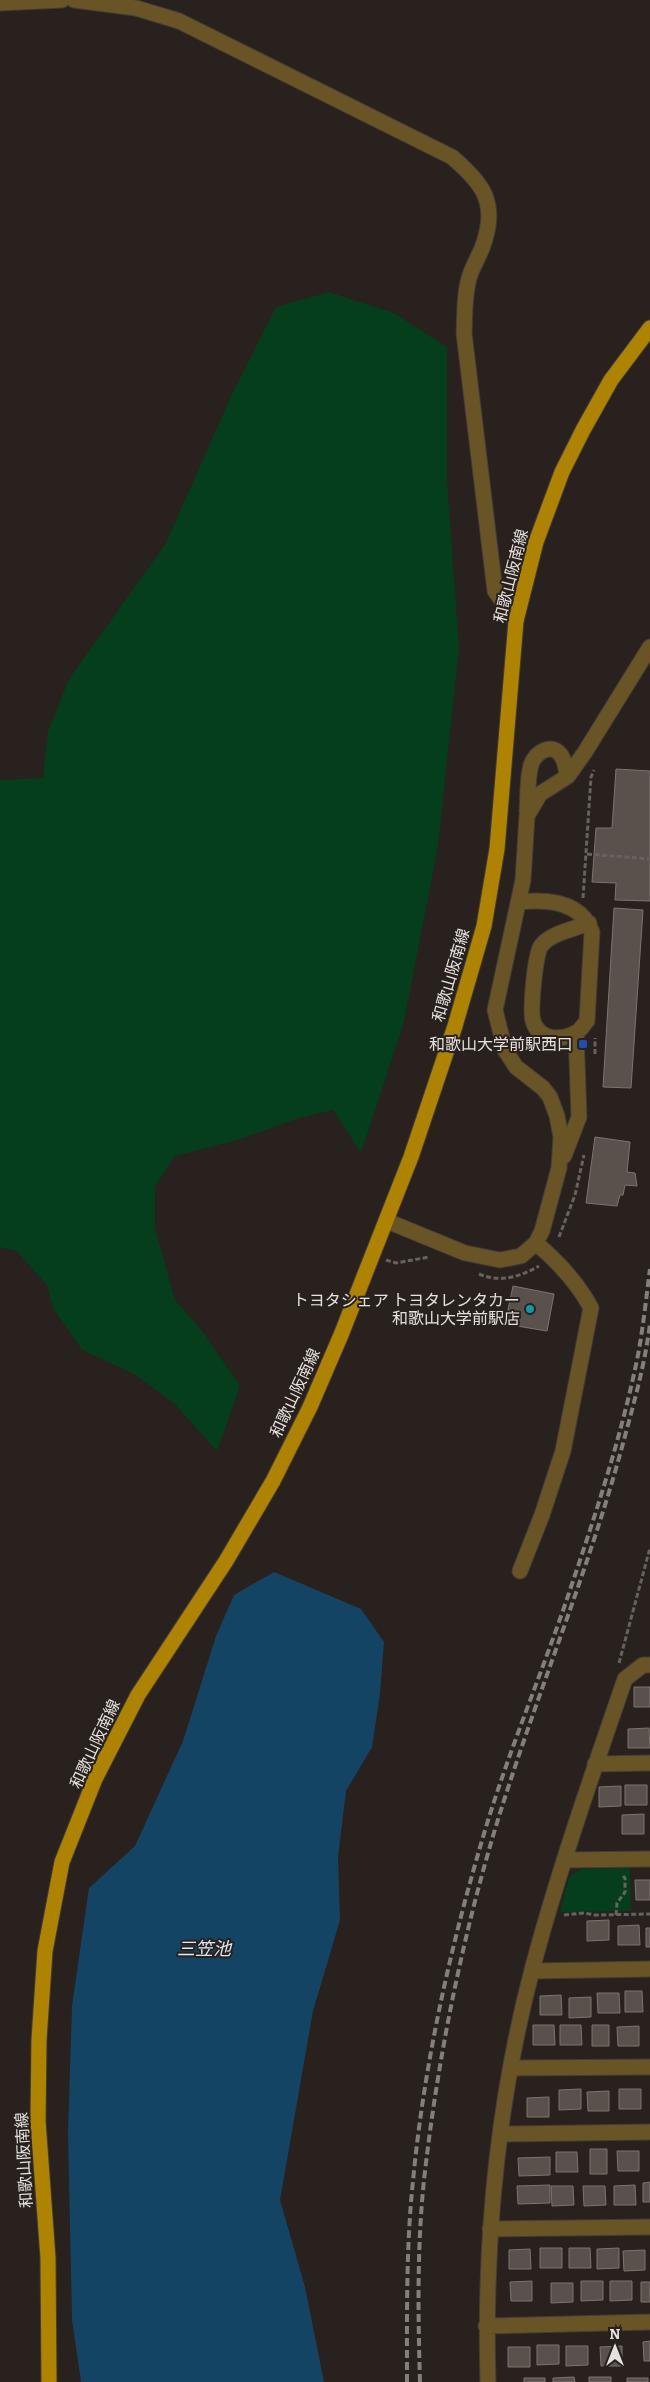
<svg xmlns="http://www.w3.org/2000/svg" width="650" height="2382" font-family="Bitter,'Noto Sans JP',serif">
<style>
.green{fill:#043e1c}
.water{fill:#144464}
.building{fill:#5a514d;stroke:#7d746f}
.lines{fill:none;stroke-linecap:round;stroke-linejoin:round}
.minor-casing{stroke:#433c38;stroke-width:17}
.major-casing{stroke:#433c38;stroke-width:17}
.path{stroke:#68625e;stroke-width:3;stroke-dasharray:5 2.5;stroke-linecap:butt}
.minor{stroke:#685425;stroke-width:15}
.major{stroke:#ae8300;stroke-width:15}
.rail{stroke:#857f7c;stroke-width:4;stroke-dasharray:8 4;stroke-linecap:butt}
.transit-dot{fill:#1a4fb4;stroke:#28211d;stroke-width:2}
.culture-dot{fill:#0f9aa8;stroke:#28211d;stroke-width:2}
.labels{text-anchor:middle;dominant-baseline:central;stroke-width:4;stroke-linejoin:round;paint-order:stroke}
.street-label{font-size:16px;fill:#e6e1df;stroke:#28211d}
.poi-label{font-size:16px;fill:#e6e1df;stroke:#28211d;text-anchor:end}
.water-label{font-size:18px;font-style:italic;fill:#d7e7f4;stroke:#28211d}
</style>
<rect width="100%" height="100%" fill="#28211d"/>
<path class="green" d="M329,292L394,313L447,347V480L459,647L438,846L404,1022L361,1153L333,1110L299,1118L234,1141L175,1156L155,1186V1228L175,1300L203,1332L240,1386L217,1451L174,1403L134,1374L82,1350L53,1308L47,1285L16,1251L0,1247V780L43,778L48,731L69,679L166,543L232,394L276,307Z
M630,1868L631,1911L560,1912L569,1877L581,1869Z"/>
<path class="water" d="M274,1572L361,1609L384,1642L380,1694L372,1747L346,1791L338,1857L340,1920L313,2011L280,2200L305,2287L324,2382H81L72,2320L68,2132L72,2006L89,1888L135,1846L183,1741L216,1636L234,1595Z"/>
<path class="building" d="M616,769L650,771V901L615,900L616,883L592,882L596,828H612Z
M614,908L643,910L631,1088L603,1087Z
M595,1137L630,1142L627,1172L635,1173L637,1186L625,1185L623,1195H620L617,1206L586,1203Z
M513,1286L554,1294L547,1331L505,1324Z
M634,1687H650V1707H634Z
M649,1728L650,1748H628V1729Z
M625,1785H647V1805H625Z
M621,1786V1806L599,1807V1787Z
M644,1814V1834H622V1815Z
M635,1880H650V1900H636Z
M609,1920V1940L587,1941V1921Z
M639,1925L640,1945H618V1926Z
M646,1928H650V1947H646Z
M625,1991H642L643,2012H625Z
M597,1993H619L620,2013H598Z
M561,1995L562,2015H540V1996Z
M591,1997V2017L569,2018V1998Z
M533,2025H554L555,2045H533Z
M560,2025H581L582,2045H560Z
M592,2025H609V2046H592Z
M639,2026V2046H618L617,2027Z
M581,2089V2109L559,2110V2090Z
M619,2089H641V2109H619Z
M609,2091V2111H588L587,2092Z
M549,2097V2117H527V2098Z
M590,2149H607V2174H590Z
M617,2151H639V2171H618Z
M556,2152H577L578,2172H556Z
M550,2157V2175L519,2176L518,2158Z
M650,2182V2202H643V2183Z
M550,2185V2203L518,2204L517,2186Z
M635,2185L636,2205H614V2186Z
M551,2186H573L574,2205L552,2206Z
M583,2186H605L606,2205L584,2206Z
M540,2248H562V2268H540Z
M569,2248H590L591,2268H569Z
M619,2248V2268L597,2269V2249Z
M530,2249L531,2269H509V2250Z
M645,2250V2270L624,2271L623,2251Z
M532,2281V2301H511L510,2282Z
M581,2281H603V2300L581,2301Z
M610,2281H632V2300L610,2301Z
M641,2282H650V2302H641Z
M551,2283H573V2302L551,2303Z
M650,2341V2361H644L643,2342Z
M537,2345H559V2364L537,2365Z
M566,2346H588V2365L566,2366Z
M622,2346V2366H601L600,2347Z
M508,2347H530V2367H508Z
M574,2377L575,2382H553V2378Z
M589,2377H611V2382H589Z
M524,2378H545V2382H524Z
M627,2378H648V2382H627Z"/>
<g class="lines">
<g class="minor-casing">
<path id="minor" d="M74,0L136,8L179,21L452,157C480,181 497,200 485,239C482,252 474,263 470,275C464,293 465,314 464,333L495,591L516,621
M0,3L62,0
M527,812C528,798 527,779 531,765C535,752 553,741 562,757C565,762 566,770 568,776
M519,902C547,899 581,901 592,932L587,1021C584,1024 581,1030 577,1032C562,1041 539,1041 533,1021C530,1012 535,953 541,946C550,933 575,929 589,923
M564,1156L579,1117L576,1033
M387,1221L465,1253L500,1260L521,1256L536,1243L542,1231L559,1168L561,1137L557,1116L550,1097L543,1088L516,1067L505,1050L495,1010L523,880L527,816L540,794L568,776L585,752L650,647
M520,1571L542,1515L563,1451L591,1308C578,1283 557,1261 536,1243
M595,1764L650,1763
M564,1860L650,1859
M532,1971L650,1969
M511,2068L650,2067
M501,2134L650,2132
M490,2229L650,2227
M486,2326L650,2322
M488,2382C484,2244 497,2104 532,1970C558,1872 592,1775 625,1679L643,1665H650"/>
</g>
<g class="major-casing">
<path id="major" d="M49,2382L48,2258L38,2121L39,2040L45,1951L62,1862L95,1779L138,1695L226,1561L273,1481L310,1407L341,1335L411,1157L455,1026L484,926L497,849L516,621L536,542L562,472L583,430L611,380L650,328"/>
</g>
<path class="path" d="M587,854L650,859
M583,898L591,777L594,770
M595,1054V1038
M559,1237L575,1195L584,1155
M386,1260L396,1263L429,1257
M479,1274C500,1283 520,1277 539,1266
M619,1663L650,1548
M564,1915L584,1913L595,1915L650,1914
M616,1915L617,1903L625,1892V1878L623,1876"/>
<use href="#minor" class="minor"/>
<use href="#major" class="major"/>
<path class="rail" d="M407,2382C407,2315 406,2247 413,2181C424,2064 450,1949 483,1837C508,1752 543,1671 571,1587C596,1513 621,1437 637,1360C643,1330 646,1299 650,1269
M420,2382C418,2315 417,2247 424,2180C437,2064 460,1948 493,1836C533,1702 589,1572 625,1436C635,1399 645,1363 650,1324"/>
</g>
<rect class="transit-dot" x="578" y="1039" width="10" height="10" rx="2.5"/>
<circle class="culture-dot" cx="530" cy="1309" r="5"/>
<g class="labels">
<g class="street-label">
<text transform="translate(511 576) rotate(-76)">和歌山阪南線</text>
<text transform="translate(451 975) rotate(-74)">和歌山阪南線</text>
<text transform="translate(295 1393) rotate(-65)">和歌山阪南線</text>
<text transform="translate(95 1744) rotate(-65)">和歌山阪南線</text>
<text transform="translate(24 2160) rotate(-93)">和歌山阪南線</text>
</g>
<g class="poi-label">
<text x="573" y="1044">和歌山大学前駅西口</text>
<text x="520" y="1300">トヨタシェア トヨタレンタカー<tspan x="520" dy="18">和歌山大学前駅店</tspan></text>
</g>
<g class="water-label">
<text x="204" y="1949">三笠池</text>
</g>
</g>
<g transform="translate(615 2347)" stroke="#28211d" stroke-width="4" paint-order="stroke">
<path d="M0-4L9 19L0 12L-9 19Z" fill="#e6e1df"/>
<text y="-8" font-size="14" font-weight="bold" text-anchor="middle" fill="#e6e1df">N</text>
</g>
</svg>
